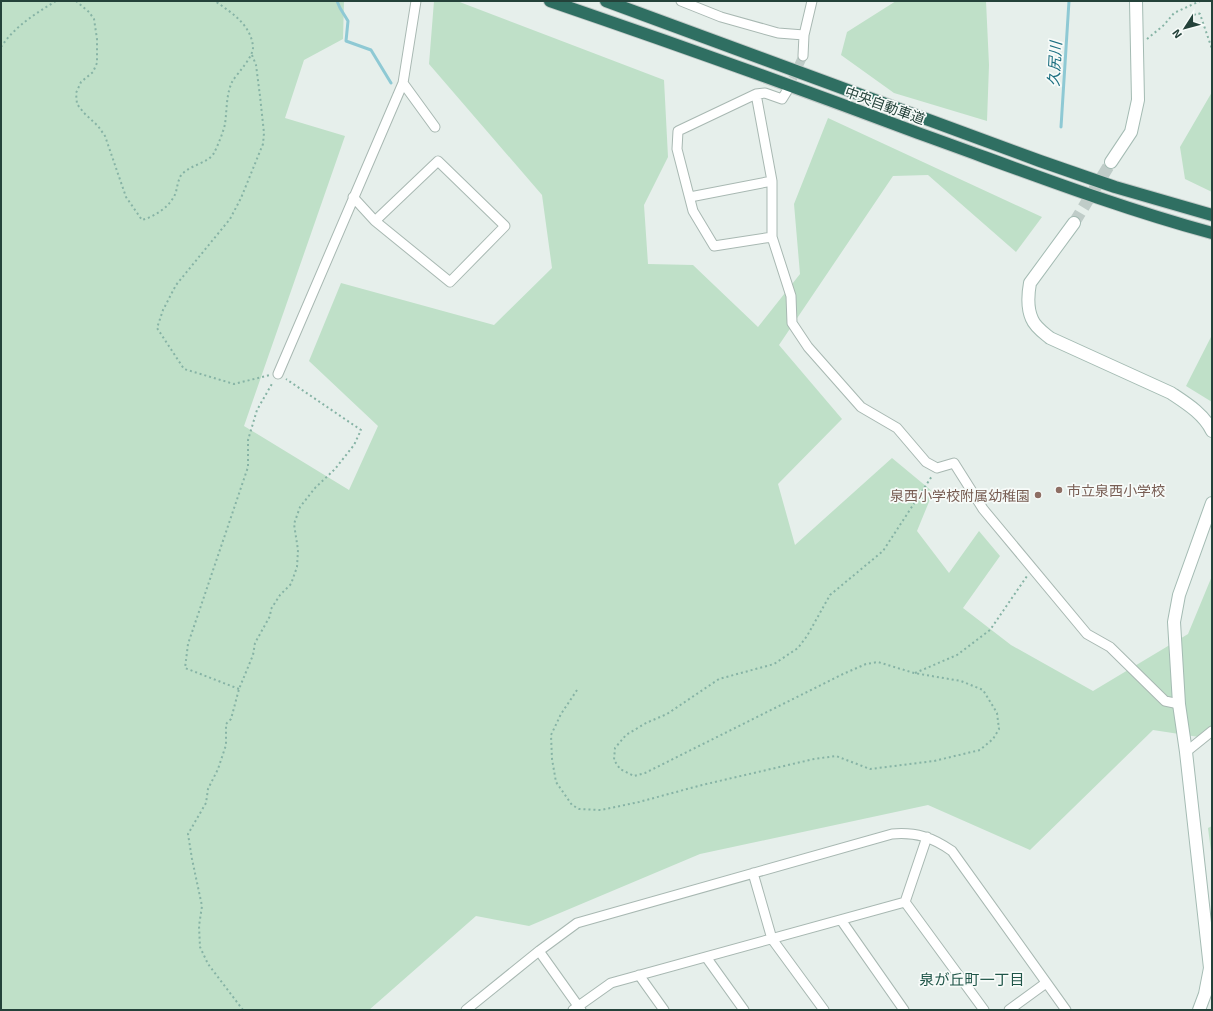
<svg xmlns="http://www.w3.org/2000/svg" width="1213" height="1011" font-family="'Exo 2','Noto Sans JP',sans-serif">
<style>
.green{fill:#bfe0c8}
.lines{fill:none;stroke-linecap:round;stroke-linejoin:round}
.stream{stroke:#8ec9d4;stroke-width:3}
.street-tunnel{stroke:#bfccc8;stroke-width:9;stroke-dasharray:9 4.5;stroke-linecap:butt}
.secondary-tunnel{stroke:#bfccc8;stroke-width:12;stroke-dasharray:12 6;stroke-linecap:butt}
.street-casing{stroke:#a8b8b2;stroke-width:11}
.secondary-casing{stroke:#a4bbb3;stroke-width:14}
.highway-casing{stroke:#c2cac8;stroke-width:14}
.path{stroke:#86b3a5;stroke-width:2;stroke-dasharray:2 3;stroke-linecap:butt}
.street{stroke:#fff;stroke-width:9}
.secondary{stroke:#fff;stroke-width:12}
.highway{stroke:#2f6f62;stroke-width:12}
.education-dot{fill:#8d6e63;stroke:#f7fbf9;stroke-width:1.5}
.labels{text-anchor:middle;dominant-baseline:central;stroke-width:3.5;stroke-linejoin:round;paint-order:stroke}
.street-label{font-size:14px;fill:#24423a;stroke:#f7fbf9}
.education-label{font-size:14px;fill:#785e54;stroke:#f7fbf9;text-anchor:start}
.water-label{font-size:15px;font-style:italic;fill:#1c6f80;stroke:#f7fbf9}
.neighbourhood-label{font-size:15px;fill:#1f5548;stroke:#f7fbf9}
</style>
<rect width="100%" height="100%" fill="#e6efeb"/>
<path class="green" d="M1,1H344L343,39L304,60L285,118L345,136L244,426L349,490L378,426L309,361L341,283L494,325L552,268L542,195L429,64L434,1H457L664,80L668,157L644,205L648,264L693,265L758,327L800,274L794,204L828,118L1042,217L1016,252L928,175L893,176L779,345L842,419L778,484L795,545L892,458L933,492L917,531L949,573L979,531L1000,556L963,608L1011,645L1093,691L1188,634L1212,576V739L1153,730L1030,850L928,805L700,854L529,926L476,916L369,1010H1Z
M896,1H986L989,65L987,121L894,93L841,55L847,32Z
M1212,92V192L1185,179L1180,147Z
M1212,335V402L1186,386Z
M1212,826V859L1208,828Z"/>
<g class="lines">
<path class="stream" d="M337,1L340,8L348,21L346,41L371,50L391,83
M1061,127L1069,1"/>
<path class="street-tunnel" d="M787,91L803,56"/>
<path class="secondary-tunnel" d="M1074,223L1111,162"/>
<g class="street-casing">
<path id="street" d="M681,1L721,17L778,33L804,35
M803,56L804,35L812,1
M403,83L435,127
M756,94L772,181V237L791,296L792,323L808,347L861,407L897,428L926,462L937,468L954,463L983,509L1087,634L1110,647L1165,701L1179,704
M353,197L375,221L450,282L505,226L438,161L375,221
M690,197L772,181
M772,237L714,246L693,211L677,149L678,131L756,94L765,93L782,99L787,91
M278,374L403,83L416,1
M1186,752L1212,731
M753,873L772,939L824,1010
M905,902L984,1010
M905,902L927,837
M841,920L904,1010
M539,951L581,1010
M706,957L744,1010
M639,975L664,1010
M466,1010L539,951L577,923L892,834C916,832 932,837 952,851L1066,1010
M573,1010L611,983L905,902
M1009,1010L1046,983"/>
</g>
<g class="secondary-casing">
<path id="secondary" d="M1111,162L1131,132L1138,100L1136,1
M1074,223L1030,283C1028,294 1027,308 1032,319C1035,327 1044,333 1050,338L1171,393C1186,403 1204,414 1212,431
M1199,1010L1205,994L1210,968L1186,752L1179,704L1174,622L1179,595L1212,503"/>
</g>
<g class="highway-casing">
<path id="highway" d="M550,1C673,43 796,87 918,133C1016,168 1112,206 1212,233
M606,1L1040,161L1115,187L1212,215"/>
</g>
<path class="path" d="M76,1L89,12L94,19L97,39V63L93,72L81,82L76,93L77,104L84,113L98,126L105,136L126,197L142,220C156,216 171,206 176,192C177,187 178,182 180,177C187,165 208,164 214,153C218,145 223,133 225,124C227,110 226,95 232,82C238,72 254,57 253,46C250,24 232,13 215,1
M1194,15L1198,13L1200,14L1212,49
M1147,39L1164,25L1174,13L1200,1
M1,47C15,26 35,14 56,1
M252,55L256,65L260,96L264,133L263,144L241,198L230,219L176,285L163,310L157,328L184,369L234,384L270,375
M915,673L957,655L990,630L1027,576
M239,689L185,668L188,644L248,467V440L257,410L273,382
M577,690L561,714L551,735L552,759L556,782L572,805L579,809L601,810L639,802L702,785L814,759L836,756L870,769L934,761L980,750L993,739L999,729L997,713L983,690L961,681L914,673L878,662L866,664L843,674L645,773L634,776L620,769L614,760L615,748L626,735L646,723L667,714L719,679L774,664L798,648L807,636L830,595L883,551L932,476
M243,1010L208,964L200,947L199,926L202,906L192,859L188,834L206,803L208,789L218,769L226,745V724L231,719L239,689L253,655L255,643L270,616L271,609L280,595L291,584L297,567L298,550L294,524L300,507L315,488L335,469L354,445L361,430L286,379"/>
<use href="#street" class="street"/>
<use href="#secondary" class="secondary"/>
<use href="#highway" class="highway"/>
</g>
<g class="education-dot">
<circle cx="1059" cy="490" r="4"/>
<circle cx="1038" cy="495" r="4"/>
</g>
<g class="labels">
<g class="street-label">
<text transform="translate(885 105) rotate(20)">中央自動車道</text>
</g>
<g class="education-label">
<text x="1067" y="490">市立泉西小学校</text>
<text x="1030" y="495" text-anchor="end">泉西小学校附属幼稚園</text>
</g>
<g class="water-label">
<text transform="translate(1054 64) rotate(-87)">久尻川</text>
</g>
<g class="neighbourhood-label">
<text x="972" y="979">泉が丘町一丁目</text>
</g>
</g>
<rect width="1213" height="1011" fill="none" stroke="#24423a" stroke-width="4"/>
<g transform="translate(1185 28) rotate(234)" stroke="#f7fbf9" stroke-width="3" paint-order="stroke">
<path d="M0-3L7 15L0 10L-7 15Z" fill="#24423a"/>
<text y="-6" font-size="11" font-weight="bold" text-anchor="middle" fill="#24423a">N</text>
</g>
</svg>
